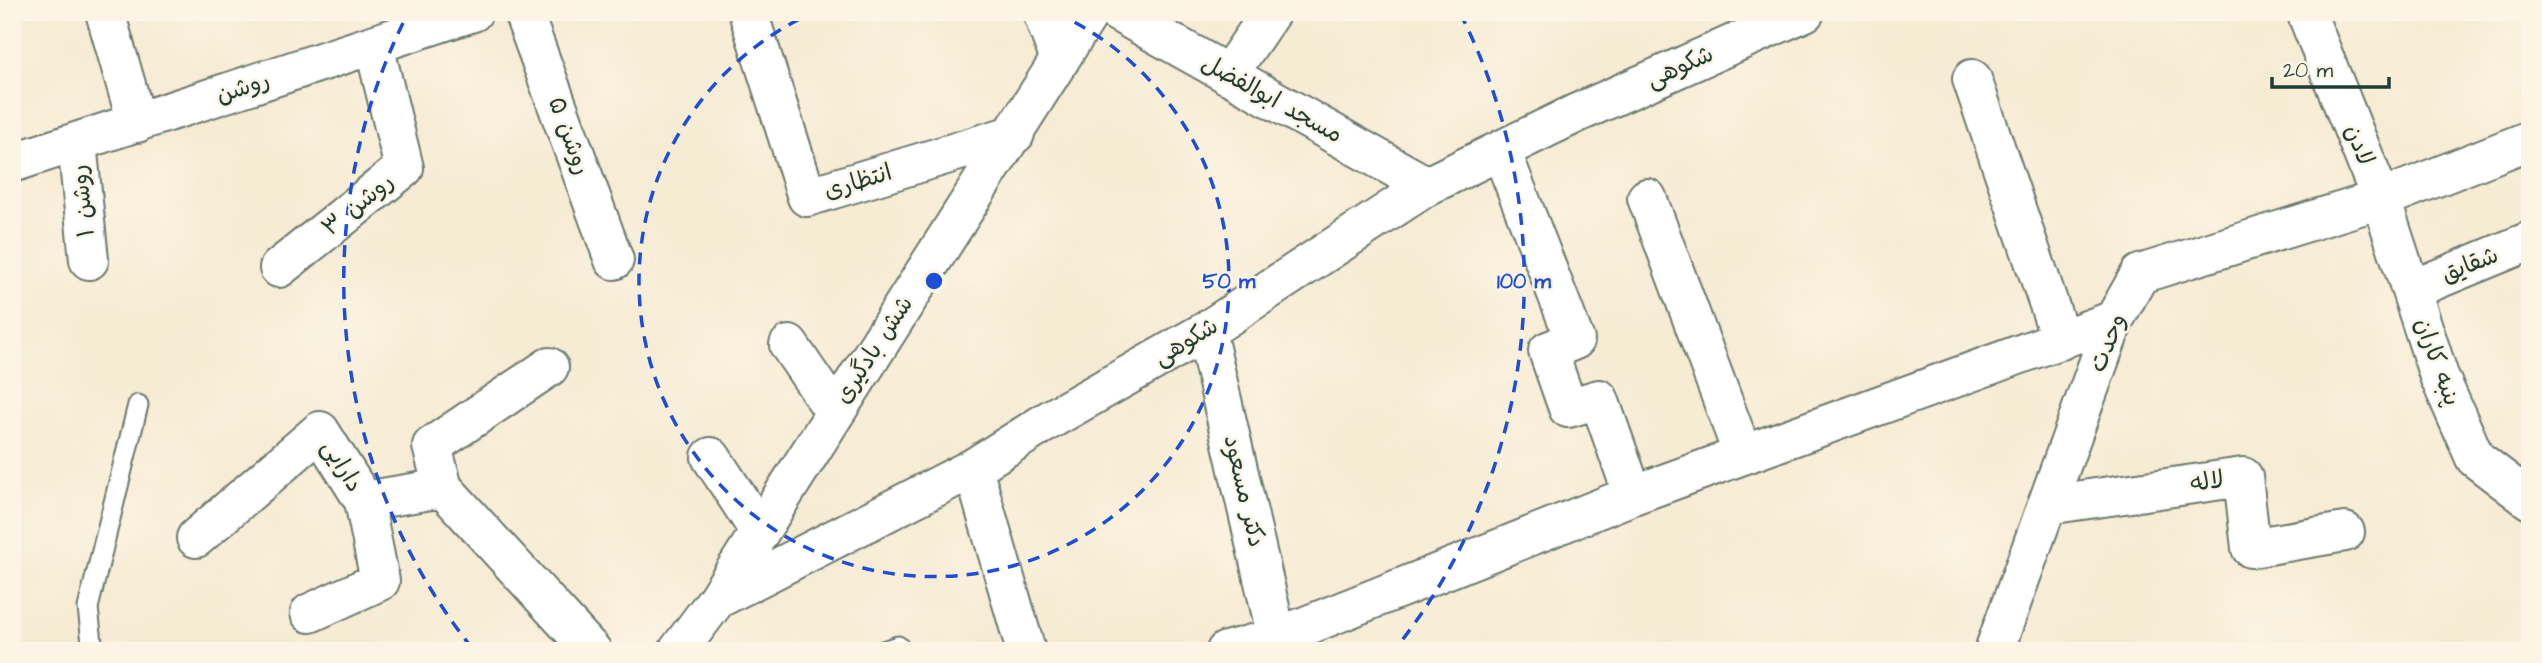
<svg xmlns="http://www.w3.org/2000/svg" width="2542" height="663" font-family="'Architects Daughter','Playpen Sans Arabic',sans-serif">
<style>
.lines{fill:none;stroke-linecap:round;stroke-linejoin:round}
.service-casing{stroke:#6a7a6c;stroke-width:23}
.minor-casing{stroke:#6a7a6c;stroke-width:42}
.service{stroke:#fff;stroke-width:19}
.minor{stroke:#fff;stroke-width:38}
.ring{fill:none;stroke:#1d4ed8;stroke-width:3.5;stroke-dasharray:12 9}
.labels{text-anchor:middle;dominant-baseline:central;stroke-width:5;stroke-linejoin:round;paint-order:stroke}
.street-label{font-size:24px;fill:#1f3d34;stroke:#fcf5e5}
.centre{fill:#1d4ed8;stroke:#fcf5e5;stroke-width:3.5}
.ring-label{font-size:21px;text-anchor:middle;font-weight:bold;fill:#1d4ed8;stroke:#fcf5e5;stroke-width:5;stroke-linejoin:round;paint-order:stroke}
</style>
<rect width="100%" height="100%" fill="#fcf5e5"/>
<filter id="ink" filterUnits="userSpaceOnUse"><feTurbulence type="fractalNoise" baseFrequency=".0143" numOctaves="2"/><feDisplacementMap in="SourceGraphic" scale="14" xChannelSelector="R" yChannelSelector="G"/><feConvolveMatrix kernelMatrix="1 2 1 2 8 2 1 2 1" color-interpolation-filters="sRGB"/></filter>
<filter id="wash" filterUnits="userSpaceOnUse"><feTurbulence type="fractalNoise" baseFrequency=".00686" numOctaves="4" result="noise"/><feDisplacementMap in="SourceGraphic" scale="28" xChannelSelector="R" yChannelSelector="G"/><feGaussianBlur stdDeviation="1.57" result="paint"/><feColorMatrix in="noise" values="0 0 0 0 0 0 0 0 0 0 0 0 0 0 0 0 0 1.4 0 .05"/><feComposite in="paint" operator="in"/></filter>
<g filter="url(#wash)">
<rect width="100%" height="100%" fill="#f6ebd3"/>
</g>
<g filter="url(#ink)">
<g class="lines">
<g class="service-casing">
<path id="service" d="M93,651L88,608L138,405
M883,651L898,646"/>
</g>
<g class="minor-casing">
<path id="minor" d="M105,12L137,123
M523,12L614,260
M748,12L807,197L1015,134
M1042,12L1060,60
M1117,12L1427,186
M2306,12L2381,199L2439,376L2475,458L2530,500
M1228,75L1271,12
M1972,79L2061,340
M77,143L89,260
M1501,150L1575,340L1548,351L1568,408L1599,399L1633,495
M12,163L473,12
M1647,198L1743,455
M279,268L404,168L374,45
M2411,290L2530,241
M1206,331L1280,651
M789,345L834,411
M549,367L432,446L443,488L592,651
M711,457L758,529
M973,468L1026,651
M2047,505L2243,477L2251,548L2345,532
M196,538L320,431L364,501L443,488
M717,599L973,468L1046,422L1206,331L1427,186L1577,113L1805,12
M310,613L380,581L364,501
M678,651L717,599L1090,12
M1226,651L1278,637L1633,495L2114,320
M1994,651L2114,320L2140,274L2381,199L2530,140"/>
</g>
<use href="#service" class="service"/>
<use href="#minor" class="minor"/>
</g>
</g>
<g class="ring">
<path d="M1056 13A295 295 0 1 1 812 13"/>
<path d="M472 648A590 590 0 0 1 408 13M1460 13A590 590 0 0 1 1396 648"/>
</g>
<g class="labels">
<g class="street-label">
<text transform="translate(1680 67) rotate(-24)">شکوهی</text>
<text transform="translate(243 88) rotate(-18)">روشن</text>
<text transform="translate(1272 99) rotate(29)">مسجد ابوالفضل</text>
<text transform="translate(569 136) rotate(70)">روشن ۵</text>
<text transform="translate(2359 145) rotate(68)">لادن</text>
<text transform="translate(858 182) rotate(-17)">انتظاری</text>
<text transform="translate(83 201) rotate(-96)">روشن ۱</text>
<text transform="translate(358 205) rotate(-39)">روشن ۳</text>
<text transform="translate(2470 265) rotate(-22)">شقایق</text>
<text transform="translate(1186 342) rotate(-31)">شکوهی</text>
<text transform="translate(2108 343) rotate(-68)">وحدت</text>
<text transform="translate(874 350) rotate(-57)">شش بادگیری</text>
<text transform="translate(2437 362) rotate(70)">پنبه کاران</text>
<text transform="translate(342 466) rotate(58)">دارایی</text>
<text transform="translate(2207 482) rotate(-8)">لاله</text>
<text transform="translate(1244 491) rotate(77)">دکتر مسعود</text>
</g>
</g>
<circle cx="934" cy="281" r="10" class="centre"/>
<g class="ring-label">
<text x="1229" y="288">50 m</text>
<text x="1524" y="288">100 m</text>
</g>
<rect width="2542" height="663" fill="none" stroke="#fcf5e5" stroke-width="42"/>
<path d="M2272 77v10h117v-10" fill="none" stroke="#1f3d34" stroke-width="3.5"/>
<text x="2283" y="77" font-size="21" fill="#1f3d34" stroke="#fcf5e5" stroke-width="5" paint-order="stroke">20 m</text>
</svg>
